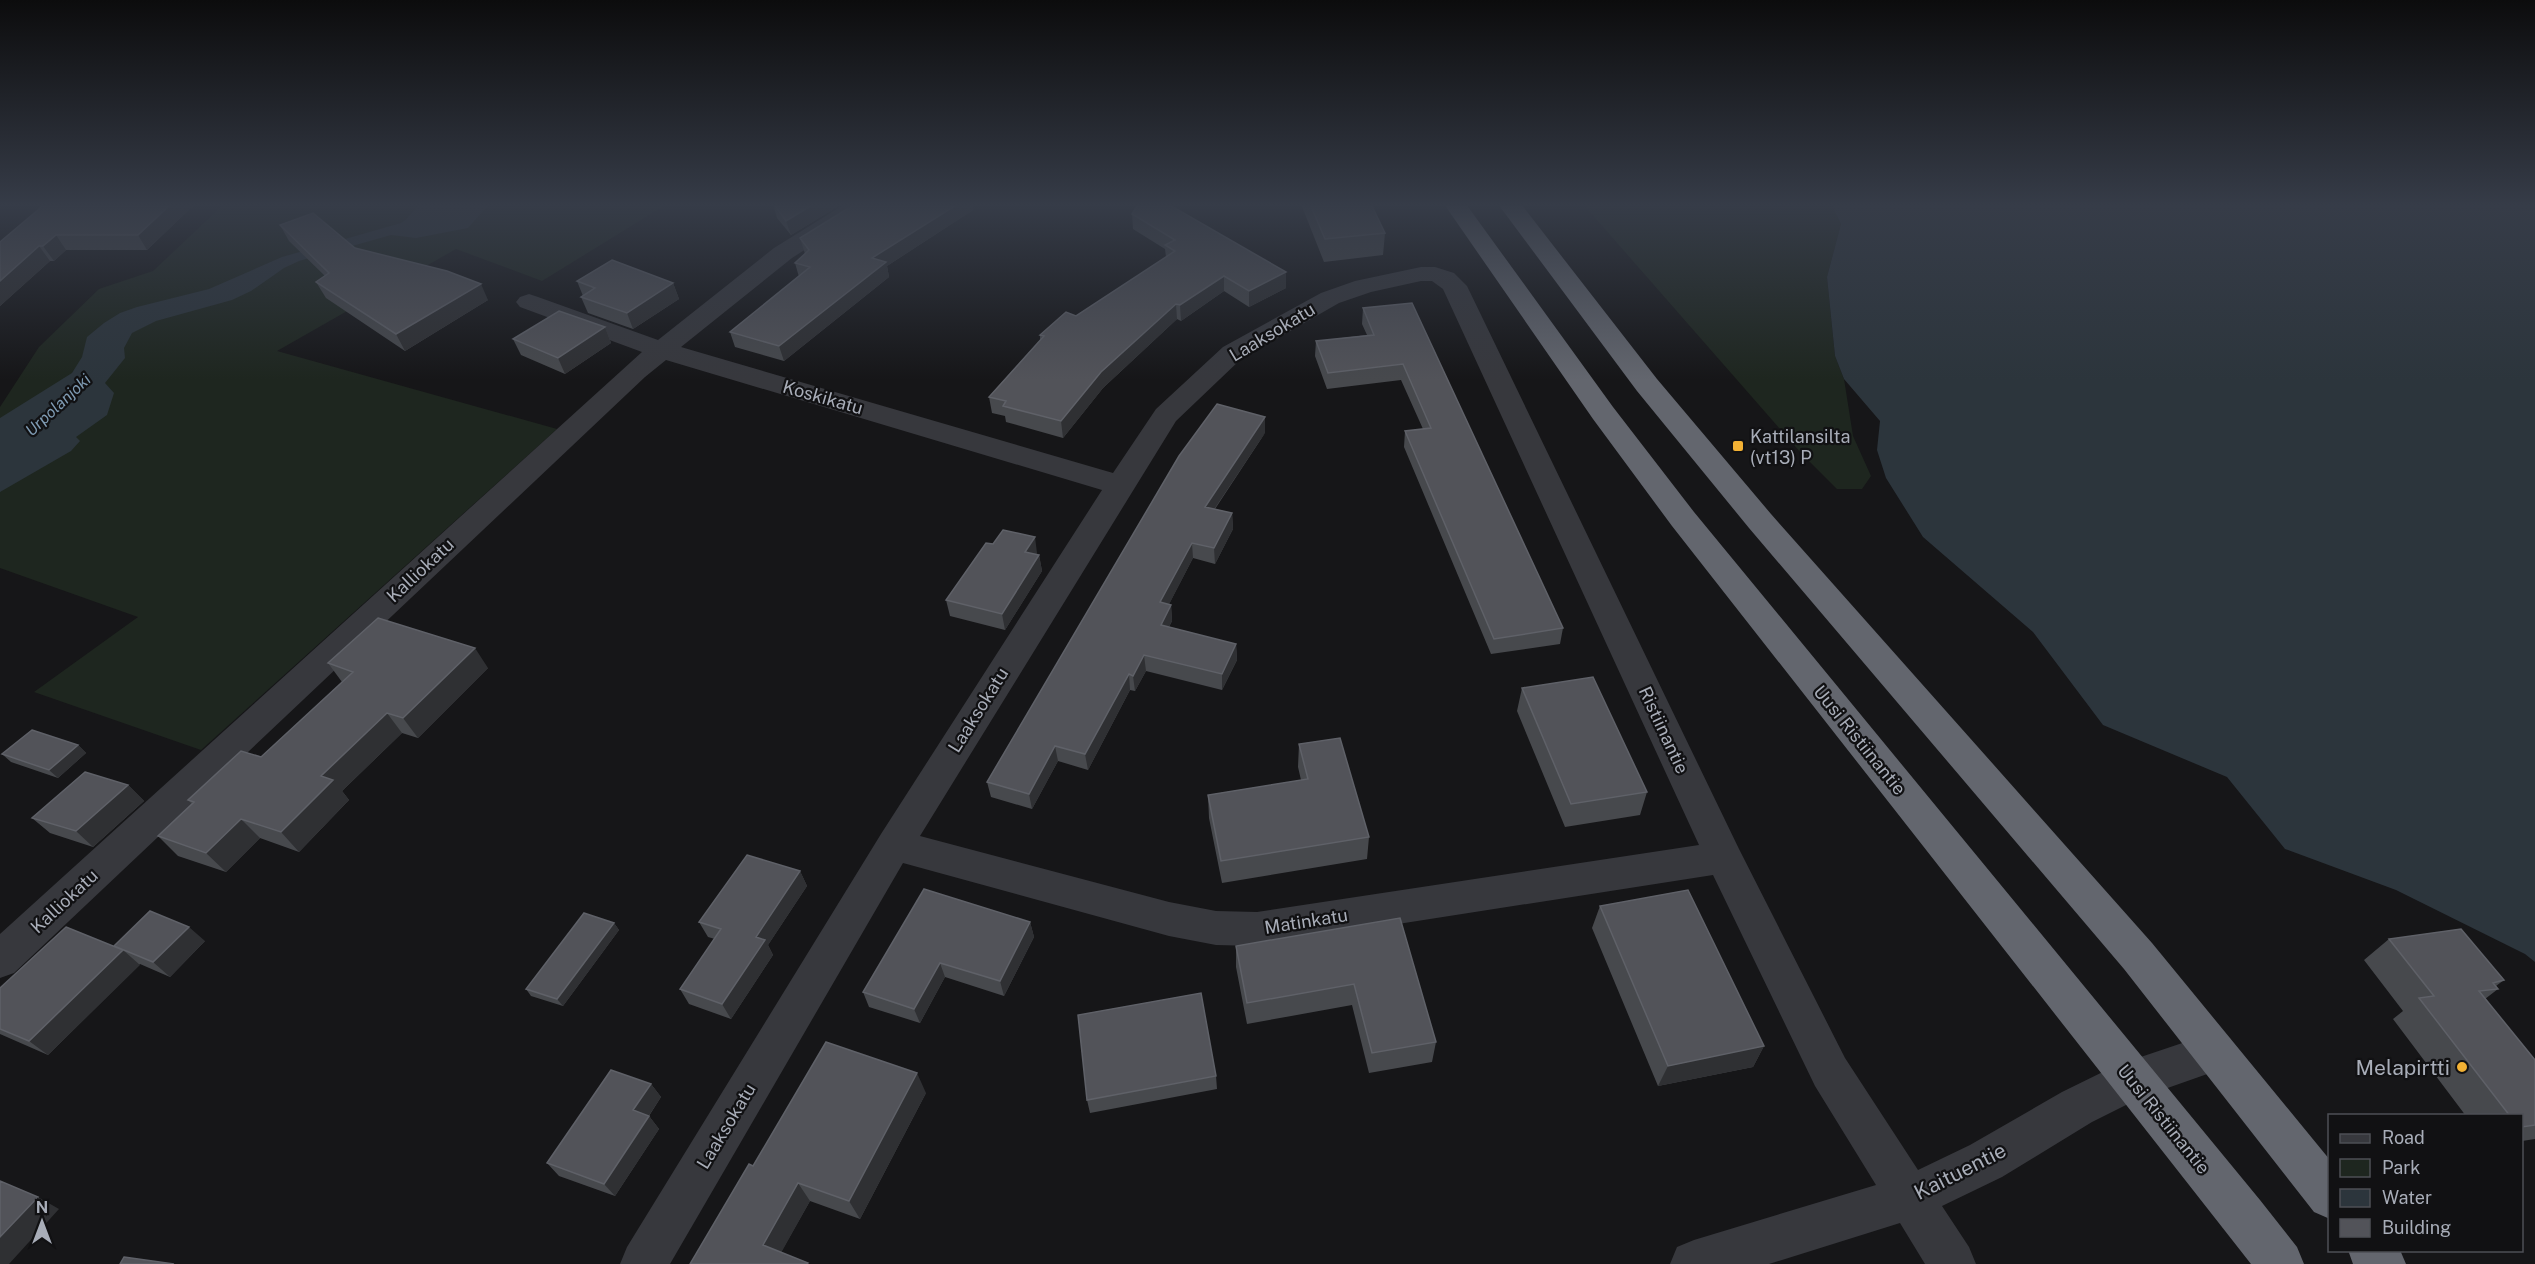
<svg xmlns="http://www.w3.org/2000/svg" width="2535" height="1264" font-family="'Public Sans',sans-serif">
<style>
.green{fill:#1e261f}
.water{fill:#2c353c}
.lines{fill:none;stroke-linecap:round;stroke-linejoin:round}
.minor{fill:#37383d;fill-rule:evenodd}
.highway{fill:#63666e;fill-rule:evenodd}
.wall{fill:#47494d}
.shaded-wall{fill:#2f3033}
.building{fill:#525359;stroke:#5f6168;stroke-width:1.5}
.poi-dot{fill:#f2b134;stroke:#111113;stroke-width:2}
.labels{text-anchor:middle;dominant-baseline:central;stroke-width:4.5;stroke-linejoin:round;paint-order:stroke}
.far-water-label{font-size:16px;font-style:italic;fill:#7f9bb3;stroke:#111113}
.street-label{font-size:18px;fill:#a8adb8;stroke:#111113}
.poi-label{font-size:18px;fill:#a8adb8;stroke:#111113;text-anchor:start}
.near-poi-label{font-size:21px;fill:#a8adb8;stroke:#111113;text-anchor:end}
.near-street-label{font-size:21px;fill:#a8adb8;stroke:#111113}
</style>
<rect width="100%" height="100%" fill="#161618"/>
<path class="green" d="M224,204H667L542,281L456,249L277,351L557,429L201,750L34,692L138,617L0,568V407L39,347L99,289L153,271Z
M1583,204H1831L1841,224L1827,277L1835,356L1844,379L1853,436L1871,476L1862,489H1837L1801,453Z"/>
<path class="water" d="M421,204H489L468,228L416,238L391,235L299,261L284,268L251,291L232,300L156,321L132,333L124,348L125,358L105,383L114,393L107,415L76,437L80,441L71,451L0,492V418L72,373L82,357L87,337L104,323L120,313L137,307L209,289L282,257L401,223C410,218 412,210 421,204Z
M1831,204H2535V962L2525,954L2396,890L2285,849L2227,777L2103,725L2033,632L1923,537L1886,478L1877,450L1880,421L1844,379L1835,356L1827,277L1841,224Z"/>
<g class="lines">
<path class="minor" d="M845,204H872L868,209L792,258L681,347L1113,473L1156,409L1223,347L1321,293L1355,281L1421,267H1435L1454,273L1467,286L1739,849L1845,1058L1918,1170L1970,1145L2062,1092L2117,1065L2215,1032L2230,1038L2236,1052L2230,1066L2142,1097L2092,1122L2002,1177L1942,1206L1969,1247L1976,1264H1925L1900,1223L1769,1264H1670L1677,1247L1694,1240L1876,1185L1815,1086L1713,875L1257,946L1216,945L1169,936L903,863L670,1264H620L627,1247L881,834L1102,490L666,360L645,377L14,973L0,978V934L642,352L520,307L516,302L520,297L529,294L538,297L658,340L774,248ZM1421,281H1432L1443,289L1699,845L1257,912L1216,911L1169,902L920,836L1176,421L1241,359L1339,303L1371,292Z"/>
<path class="highway" d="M1444,204H1466L1613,407L1694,512L2260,1200L2297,1247L2304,1264H2251L1672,526L1593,419Z
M1498,204H1521L1657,379L1771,514L2152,943L2330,1160V1219L2314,1212L2124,969L1749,528L1637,391Z
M2348,1250H2400L2406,1264H2353Z"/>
</g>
<path class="wall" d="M45,204H195L147,250H66L54,261H50L0,306V242Z
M773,204H842L791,235L777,218Z
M1301,204H1371L1385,233L1383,255L1324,262Z
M973,207V210L887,266L889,277L784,361L735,347L730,332L799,277L795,263L805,254L800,238Z
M1132,214L1286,272V288L1249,307L1224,291L1181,321L1177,319L1103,388L1063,438L1006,422L1005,416L992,413L989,397L1040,340V335L1076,316L1166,257L1165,249L1133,229Z
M280,225L355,248L488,300L405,351L326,298L316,282L325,276L289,241Z
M577,281L673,283L679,299L633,329L588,313L581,297L583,296Z
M1412,303L1563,628L1560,644L1491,654L1404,447L1405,431L1423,429L1401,380L1327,389L1315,356L1316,341L1367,335L1362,324L1363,308Z
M605,327L611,343L565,374L521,355L513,339Z
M1265,433L1215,509L1232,513L1233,529L1215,564L1193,558L1169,604L1171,605L1172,621L1169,627L1236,644L1237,660L1222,690L1146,671L1135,691L1130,690L1088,770L1058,761L1032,809L991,797L987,782Z
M1037,553L1036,554L1039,555L1042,571L1005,630L950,616L946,600Z
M328,663L488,668L418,738L402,733L342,791L349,800L299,852L260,838L226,872L178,856L158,836L192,804L188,800L261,757L342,682Z
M1522,688L1647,792L1640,815L1565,827L1517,711Z
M1299,744L1369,837L1367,859L1222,883L1209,818L1208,795L1301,780L1298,767Z
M78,745L86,753L58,778L11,762L2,754Z
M128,785L144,801L93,847L50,833L32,818Z
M800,871L807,886L768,945L773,955L731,1019L689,1004L680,989L715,939L708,937L699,922Z
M1600,906L1764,1046L1753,1067L1658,1086L1592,928Z
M1400,918L1436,1042L1432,1062L1369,1073L1352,1005L1247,1024L1236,967V946Z
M1030,922L1034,937L1004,996L945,977L920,1023L869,1007L863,992Z
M614,923L619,930L563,1006L531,996L526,989Z
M2389,939L2504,980L2496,986L2498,989L2485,999L2535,1060V1139L2522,1141V1116H2466L2393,1019L2403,1011L2364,960Z
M205,941L170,977L140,964L48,1055L0,1034V988L115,947Z
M1216,1076L1217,1089L1090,1113L1087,1100Z
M651,1084L661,1097L649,1116L659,1129L615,1196L559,1176L547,1163Z
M926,1093L860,1219L810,1201L781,1252L690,1264L753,1166Z"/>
<path class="shaded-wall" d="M171,204H195L147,250L138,235Z
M814,204H842L791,235L786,221Z
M958,204H981L973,207V210L887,266L889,277L784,361L779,346L872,258Z
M56,235L66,250L54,261L43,246Z
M39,246L50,261L0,306V281Z
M1286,272V288L1249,307V291Z
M1224,276V291L1181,321L1180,305Z
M673,283L679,299L633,329L627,313Z
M481,284L488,300L405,351L396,334Z
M1176,304L1177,319L1103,388L1063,438L1061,421L1101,372Z
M605,327L611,343L565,374L558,358Z
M1265,417V433L1205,523V507Z
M1232,513L1233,529L1215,564L1214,548Z
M1035,537L1037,553L1027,568L1025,552Z
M1192,543L1193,558L1162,618L1160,602Z
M1039,555L1042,571L1005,630L1002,614Z
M1171,605L1172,621L1162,640L1161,625Z
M1236,644L1237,660L1222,690V674Z
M475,648L488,668L418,738L403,718Z
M1144,655L1146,671L1135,691L1133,676Z
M1129,674L1130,690L1088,770L1085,754Z
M387,713L402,733L342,791L349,800L299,852L281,832L321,776Z
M78,745L86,753L58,778L49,770Z
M1055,746L1058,761L1032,809L1029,794Z
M128,785L144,801L93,847L76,831Z
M241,819L260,838L226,872L206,853Z
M800,871L807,886L768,945L773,955L731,1019L722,1004L756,937Z
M1030,922L1034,937L1004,996L1000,981Z
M614,923L619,930L563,1006L557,999Z
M189,927L205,941L170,977L153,962Z
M123,950L140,965L48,1055L29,1041Z
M940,963L945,977L920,1023L914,1009Z
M1764,1046L1753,1067L1658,1086L1668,1066Z
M917,1073L926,1093L860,1219L849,1201Z
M651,1084L661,1097L644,1123L633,1110Z
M649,1116L659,1129L615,1196L604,1184Z
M798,1183L810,1201L776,1262L763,1245Z
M38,1197L59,1209L9,1264H0V1237Z"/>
<path class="building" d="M45,204H171L138,235H56L43,246H39L0,281V242Z
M774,204H814L786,221Z
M855,204H958L872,258L886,262L779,346L730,332L810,267L795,263L809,250L800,238Z
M1138,204H1168L1286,272L1249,291L1224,276L1180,305L1176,304L1101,372L1061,421L1003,406L1006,401L989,397L1044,336L1040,335L1066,312L1076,316L1175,251L1165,245L1175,240L1132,214Z
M1310,204H1371L1385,233L1325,239Z
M313,213L355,248L447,271L481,284L396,334L316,282L329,273L280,225Z
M612,260L673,283L627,313L581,297L595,288L577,281Z
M1412,303L1563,628L1494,639L1405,431L1431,428L1403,364L1328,373L1316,341L1374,335L1363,308Z
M559,311L605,327L558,358L513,339Z
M1217,404L1265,417L1205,507L1232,513L1214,548L1192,543L1160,602L1171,605L1161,625L1236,644L1222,674L1144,655L1133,676L1129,674L1085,754L1055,746L1029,794L987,782L1179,456Z
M1003,530L1035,537L1025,552L1039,555L1002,614L946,600L986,543L993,544Z
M378,618L475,648L403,718L387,713L321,776L333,780L281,832L241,819L206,853L158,836L194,802L188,800L241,751L261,757L353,672L328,663Z
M1593,677L1647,792L1571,804L1522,688Z
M32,730L78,745L49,770L2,754Z
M1340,738L1369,837L1221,861L1208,795L1308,779L1299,744Z
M85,772L128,785L76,831L32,818Z
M747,855L800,871L756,937L765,940L722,1004L680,989L721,929L699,922Z
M924,889L1030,922L1000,981L940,963L914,1009L863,992Z
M1688,890L1764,1046L1668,1066L1600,906Z
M150,911L189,927L153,962L114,946Z
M584,913L614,923L557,999L526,989Z
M1400,918L1436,1042L1372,1053L1354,984L1247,1003L1236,946Z
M66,927L123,950L29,1041L0,1029V988Z
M2461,929L2504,980L2493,983L2498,989L2479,991L2535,1060V1125L2522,1127V1116H2510L2419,998L2434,996L2389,939Z
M1201,993L1216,1076L1087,1100L1078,1015Z
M826,1042L917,1073L849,1201L798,1183L763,1245L808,1263L807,1264H690L749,1164L753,1166Z
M611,1070L651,1084L633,1110L649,1116L604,1184L547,1163Z
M0,1181L38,1197L0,1237Z
M124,1257L174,1264H120Z"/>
<linearGradient id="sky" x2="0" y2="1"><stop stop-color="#0c0c0d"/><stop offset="0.54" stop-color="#363c48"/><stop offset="1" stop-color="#363c48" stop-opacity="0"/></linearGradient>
<rect width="2535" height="380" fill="url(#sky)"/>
<g class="poi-dot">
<rect x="1732" y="440" width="12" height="12" rx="3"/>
<circle cx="2462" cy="1067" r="6"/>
</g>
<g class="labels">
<g class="far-water-label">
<text transform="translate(58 405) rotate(-43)">Urpolanjoki</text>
</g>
<g class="street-label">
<text transform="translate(1272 332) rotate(-31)">Laaksokatu</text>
<text transform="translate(823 397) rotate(16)">Koskikatu</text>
<text transform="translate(420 570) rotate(-43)">Kalliokatu</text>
<text transform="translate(978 710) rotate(-58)">Laaksokatu</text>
<text transform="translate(1664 730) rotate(65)">Ristiinantie</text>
<text transform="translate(1860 740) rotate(51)">Uusi Ristiinantie</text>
<text transform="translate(64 901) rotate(-43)">Kalliokatu</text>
<text transform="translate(1306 921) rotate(-9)">Matinkatu</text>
<text transform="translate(2164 1119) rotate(51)">Uusi Ristiinantie</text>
<text transform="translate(726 1126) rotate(-59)">Laaksokatu</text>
</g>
<g class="poi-label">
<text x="1750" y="436">Kattilansilta<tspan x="1750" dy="21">(vt13) P</tspan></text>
</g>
<g class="near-poi-label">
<text x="2450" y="1067">Melapirtti</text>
</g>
<g class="near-street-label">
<text transform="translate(1960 1171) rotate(-27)">Kaituentie</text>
</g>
</g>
<rect x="2328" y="1114" width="195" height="138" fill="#111113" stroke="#4d4f55" stroke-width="1.5"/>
<rect x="2340" y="1134" width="30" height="9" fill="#37383d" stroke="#4d4f55" stroke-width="1.5"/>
<text x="2382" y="1144" font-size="18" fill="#a8adb8">Road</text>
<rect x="2340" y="1159" width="30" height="18" fill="#1e261f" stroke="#4d4f55" stroke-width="1.5"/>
<text x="2382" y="1174" font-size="18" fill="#a8adb8">Park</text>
<rect x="2340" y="1189" width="30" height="18" fill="#2c353c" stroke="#4d4f55" stroke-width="1.5"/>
<text x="2382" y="1204" font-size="18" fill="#a8adb8">Water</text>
<rect x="2340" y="1219" width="30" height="18" fill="#525359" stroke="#4d4f55" stroke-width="1.5"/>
<text x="2382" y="1234" font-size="18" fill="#a8adb8">Building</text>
<g transform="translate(42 1222)" stroke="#111113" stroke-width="4.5" paint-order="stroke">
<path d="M0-4.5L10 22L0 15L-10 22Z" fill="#a8adb8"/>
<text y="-9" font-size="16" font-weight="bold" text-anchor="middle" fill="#a8adb8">N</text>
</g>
</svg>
